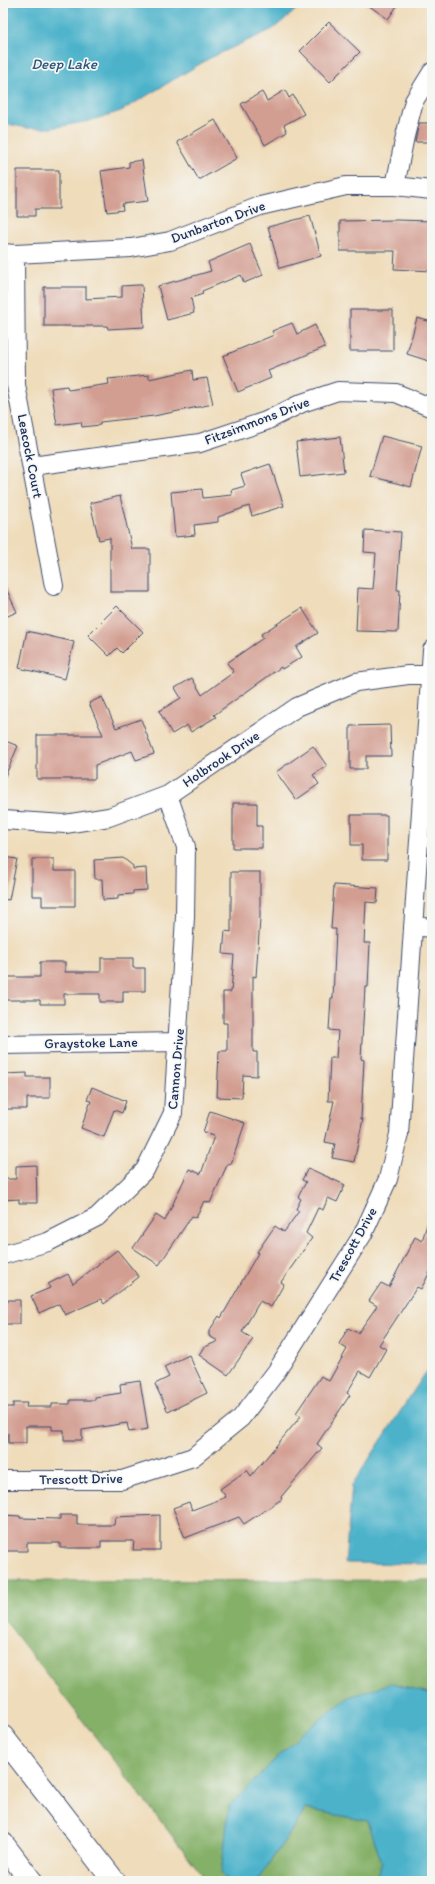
<svg xmlns="http://www.w3.org/2000/svg" width="435" height="1884" font-family="Itim,sans-serif">
<style>
.forest{fill:#84b068;stroke:#507063}
.water{fill:#4bb2ca;stroke:#337094}
.building{fill:#d39e92}
.lines{fill:none;stroke-linecap:round;stroke-linejoin:round}
.minor-casing{stroke:#3b496c;stroke-width:20}
.highway-casing{stroke:#3b496c;stroke-width:24}
.minor{stroke:#fff;stroke-width:18}
.highway{stroke:#fff;stroke-width:22}
.labels{text-anchor:middle;dominant-baseline:central;stroke-width:3.5;stroke-linejoin:round;paint-order:stroke}
.street-label{font-size:14px;fill:#1b2f5e;stroke:#f6f6f2}
.water-label{font-size:15px;font-style:italic;fill:#29567e;stroke:#f6f6f2}
</style>
<rect width="100%" height="100%" fill="#f6f6f2"/>
<filter id="ink" filterUnits="userSpaceOnUse"><feTurbulence type="fractalNoise" baseFrequency=".025" numOctaves="2"/><feDisplacementMap in="SourceGraphic" scale="8" xChannelSelector="R" yChannelSelector="G"/><feConvolveMatrix kernelMatrix="1 2 1 2 8 2 1 2 1" color-interpolation-filters="sRGB"/></filter>
<filter id="wash" filterUnits="userSpaceOnUse"><feTurbulence type="fractalNoise" baseFrequency=".012" numOctaves="4" result="noise"/><feDisplacementMap in="SourceGraphic" scale="16" xChannelSelector="R" yChannelSelector="G"/><feGaussianBlur stdDeviation="0.9" result="paint"/><feColorMatrix in="noise" values="0 0 0 0 0 0 0 0 0 0 0 0 0 0 0 0 0 1.4 0 .05"/><feComposite in="paint" operator="in"/></filter>
<g filter="url(#wash)">
<rect width="100%" height="100%" fill="#efdcba"/>
<path class="forest" d="M432,1580V1694L392,1683L221,1874L228,1881H207L3,1618V1581Z
M306,1809L368,1821L382,1863L374,1881H257Z"/>
<path class="water" d="M3,3H304L273,29L210,58L121,111L89,121L51,128H27L3,123Z
M432,1363V1564L345,1563L352,1485Z
M392,1683L432,1694V1881H374L382,1863L368,1821L306,1809L257,1881H228L221,1874L229,1806L300,1735L349,1697Z"/>
<g id="blocks">
<path class="building" d="M365,3H399L388,19Z
M329,22L360,52L330,82L300,51Z
M285,90L289,98L293,95L304,114L284,125L287,132L265,145L241,104L262,92L267,101Z
M215,120L237,158L199,180L177,142Z
M419,123H432V142H415Z
M142,160L148,201L122,204L123,210L107,212L101,171L129,167V162Z
M17,170H59V209H35V216H17Z
M310,216L321,256L280,268L268,227Z
M396,220L432,221V271L394,269L395,251H340V221Z
M250,244L263,275L244,283L241,275L202,291L203,294L191,298L194,313L167,320L158,286L211,271L208,262Z
M137,285H142L144,327L108,329L107,326H44V287H86V299L122,297V286Z
M350,310H393V351H350Z
M417,318L432,322V362L407,354Z
M292,323L297,334L315,325L325,347L268,371L271,378L238,392L223,356L274,335L272,331Z
M192,370L193,380L207,378L213,404L154,416L100,422V425L82,427L81,422L57,425L51,388L67,386L68,390L109,384L108,379L149,375V379Z
M382,436L422,446L411,487L370,476Z
M340,437L344,472L300,477L296,442Z
M270,464L284,506L252,516L249,506L218,517V522L194,525L195,535L175,537L171,492L202,489L203,498L232,495L231,490L245,486L241,474Z
M120,496L132,549H150V592H110V538L99,540L90,503Z
M365,530L401,532L397,590H400L398,632L356,631L358,588L373,589L376,553L364,552Z
M3,582L17,612L3,618Z
M117,606L143,632L122,653L117,648L109,656L88,635Z
M302,608L318,633L296,647L302,657L282,669L281,667L214,715L216,717L191,732L187,725L172,734L159,711L181,698L175,688L192,678L202,695L234,672L227,663L263,638L261,634Z
M27,631L74,642L65,679L19,668Z
M102,697L116,728L141,719L154,754L136,760L132,751L95,765V779H37V735H103L89,703Z
M390,725L391,756H366V769H350V726Z
M3,740L18,746L3,781Z
M313,746L327,766L313,775L319,784L296,800L276,772Z
M233,803H257V826H262V848H233Z
M351,815H387V860H362V845H351Z
M3,857L17,859L9,900L3,899Z
M123,858L133,866V869L146,868L147,890L133,891V894L118,895V899L103,900L102,879H95L94,860Z
M32,859H54V871H75V906H42V896H32Z
M231,872H260V919L256,977L253,976V1052H257V1076L243,1075L242,1098L217,1097L219,1051H227V1023H223V992H231L234,955L223,954L225,931L231,932Z
M334,885L378,888L377,903L366,902L364,943H370L368,987H365L361,1059L364,1060L361,1119H363L354,1162L332,1158L335,1144L325,1142L334,1101H328L330,1058H336L338,1031L329,1030L331,998H333L336,929H331Z
M101,958H133V968H145V991H123V1002H100V994H64V1004H40V1000H3V977H40V962H65V972H101Z
M27,1073V1077H50V1098H27V1109H4V1074Z
M92,1087L126,1101L122,1113L114,1110L104,1137L81,1128L91,1101L87,1100Z
M210,1111L245,1123L231,1164L228,1163L210,1203L204,1201L196,1218L192,1216L159,1265L133,1248L156,1215L165,1221L189,1169L201,1174L214,1136L203,1132Z
M36,1165L37,1203H19V1199L3,1200V1179H16V1166Z
M308,1168L345,1185L337,1202L328,1198L323,1210L318,1208L306,1233L312,1238L281,1282L284,1284L271,1307L260,1301L242,1332L253,1339L228,1375L199,1355L203,1348L218,1341L209,1336V1331L219,1316L221,1318L258,1253L257,1252L275,1226L284,1232L299,1211L296,1209L301,1199L298,1197L306,1182L302,1180Z
M428,1221H432V1268L421,1289L417,1287L379,1345L386,1349L370,1377L360,1371L347,1393L350,1395L317,1444L322,1448L281,1497L282,1499L244,1524L239,1517L185,1538L173,1508L189,1502L192,1510L226,1497L220,1489L247,1470L251,1476L301,1416L296,1413L321,1376L329,1381L347,1349L339,1344L348,1328L358,1333L377,1306L369,1301L381,1283L389,1287L415,1237L422,1241Z
M117,1250L139,1277L104,1304L101,1299L65,1315L59,1304L39,1313L31,1296L50,1288L48,1284L68,1274L73,1284Z
M8,1300H20V1324H3V1302H8Z
M189,1355L207,1393L168,1412L155,1384L169,1377L164,1367Z
M140,1381L148,1429L129,1432L127,1423L82,1430V1440H64V1430H52V1426H26V1443H8V1433H3V1407H13V1403H27L26,1407H52V1404H70V1400H95V1397L121,1393L120,1384Z
M3,1515L20,1516V1518L60,1519V1515H77V1525H114L115,1517L160,1515V1550H133L134,1541H101V1548H60V1543H27V1551H3Z"/>
</g>
</g>
<g filter="url(#ink)">
<use href="#blocks" fill-opacity="0" stroke="#3b496c" stroke-width="1"/>
<g class="lines">
<g class="minor-casing">
<path id="minor" d="M395,186L405,136L414,101L432,72
M3,253L15,254L131,248L170,241L260,206L346,186H395L432,190
M15,254L16,385L54,586
M32,466L200,443L266,421L302,403L338,391L396,393L432,408
M3,820L65,824L109,817L168,795L297,707L356,682L408,675H432
M413,926L432,928
M3,1045L178,1042
M3,1255L48,1242L97,1217L145,1170L173,1113L185,917L186,847L168,795
M3,1480H122L193,1457L241,1418L276,1372L363,1234L388,1179L399,1134L432,650"/>
</g>
<g class="highway-casing">
<path id="highway" d="M3,1737L114,1881
M3,1844L31,1881"/>
</g>
<use href="#minor" class="minor"/>
<use href="#highway" class="highway"/>
</g>
</g>
<g class="labels">
<g class="street-label">
<text transform="translate(218 222) rotate(-20)">Dunbarton Drive</text>
<text transform="translate(257 421) rotate(-21)">Fitzsimmons Drive</text>
<text transform="translate(30 456) rotate(79)">Leacock Court</text>
<text transform="translate(221 759) rotate(-34)">Holbrook Drive</text>
<text transform="translate(91 1043) rotate(-1)">Graystoke Lane</text>
<text transform="translate(176 1069) rotate(-85)">Cannon Drive</text>
<text transform="translate(353 1245) rotate(-61)">Trescott Drive</text>
<text transform="translate(81 1479) rotate(-1)">Trescott Drive</text>
</g>
<g class="water-label">
<text x="64" y="64">Deep Lake</text>
</g>
</g>
<rect width="435" height="1884" fill="none" stroke="#f6f6f2" stroke-width="16"/>
</svg>
